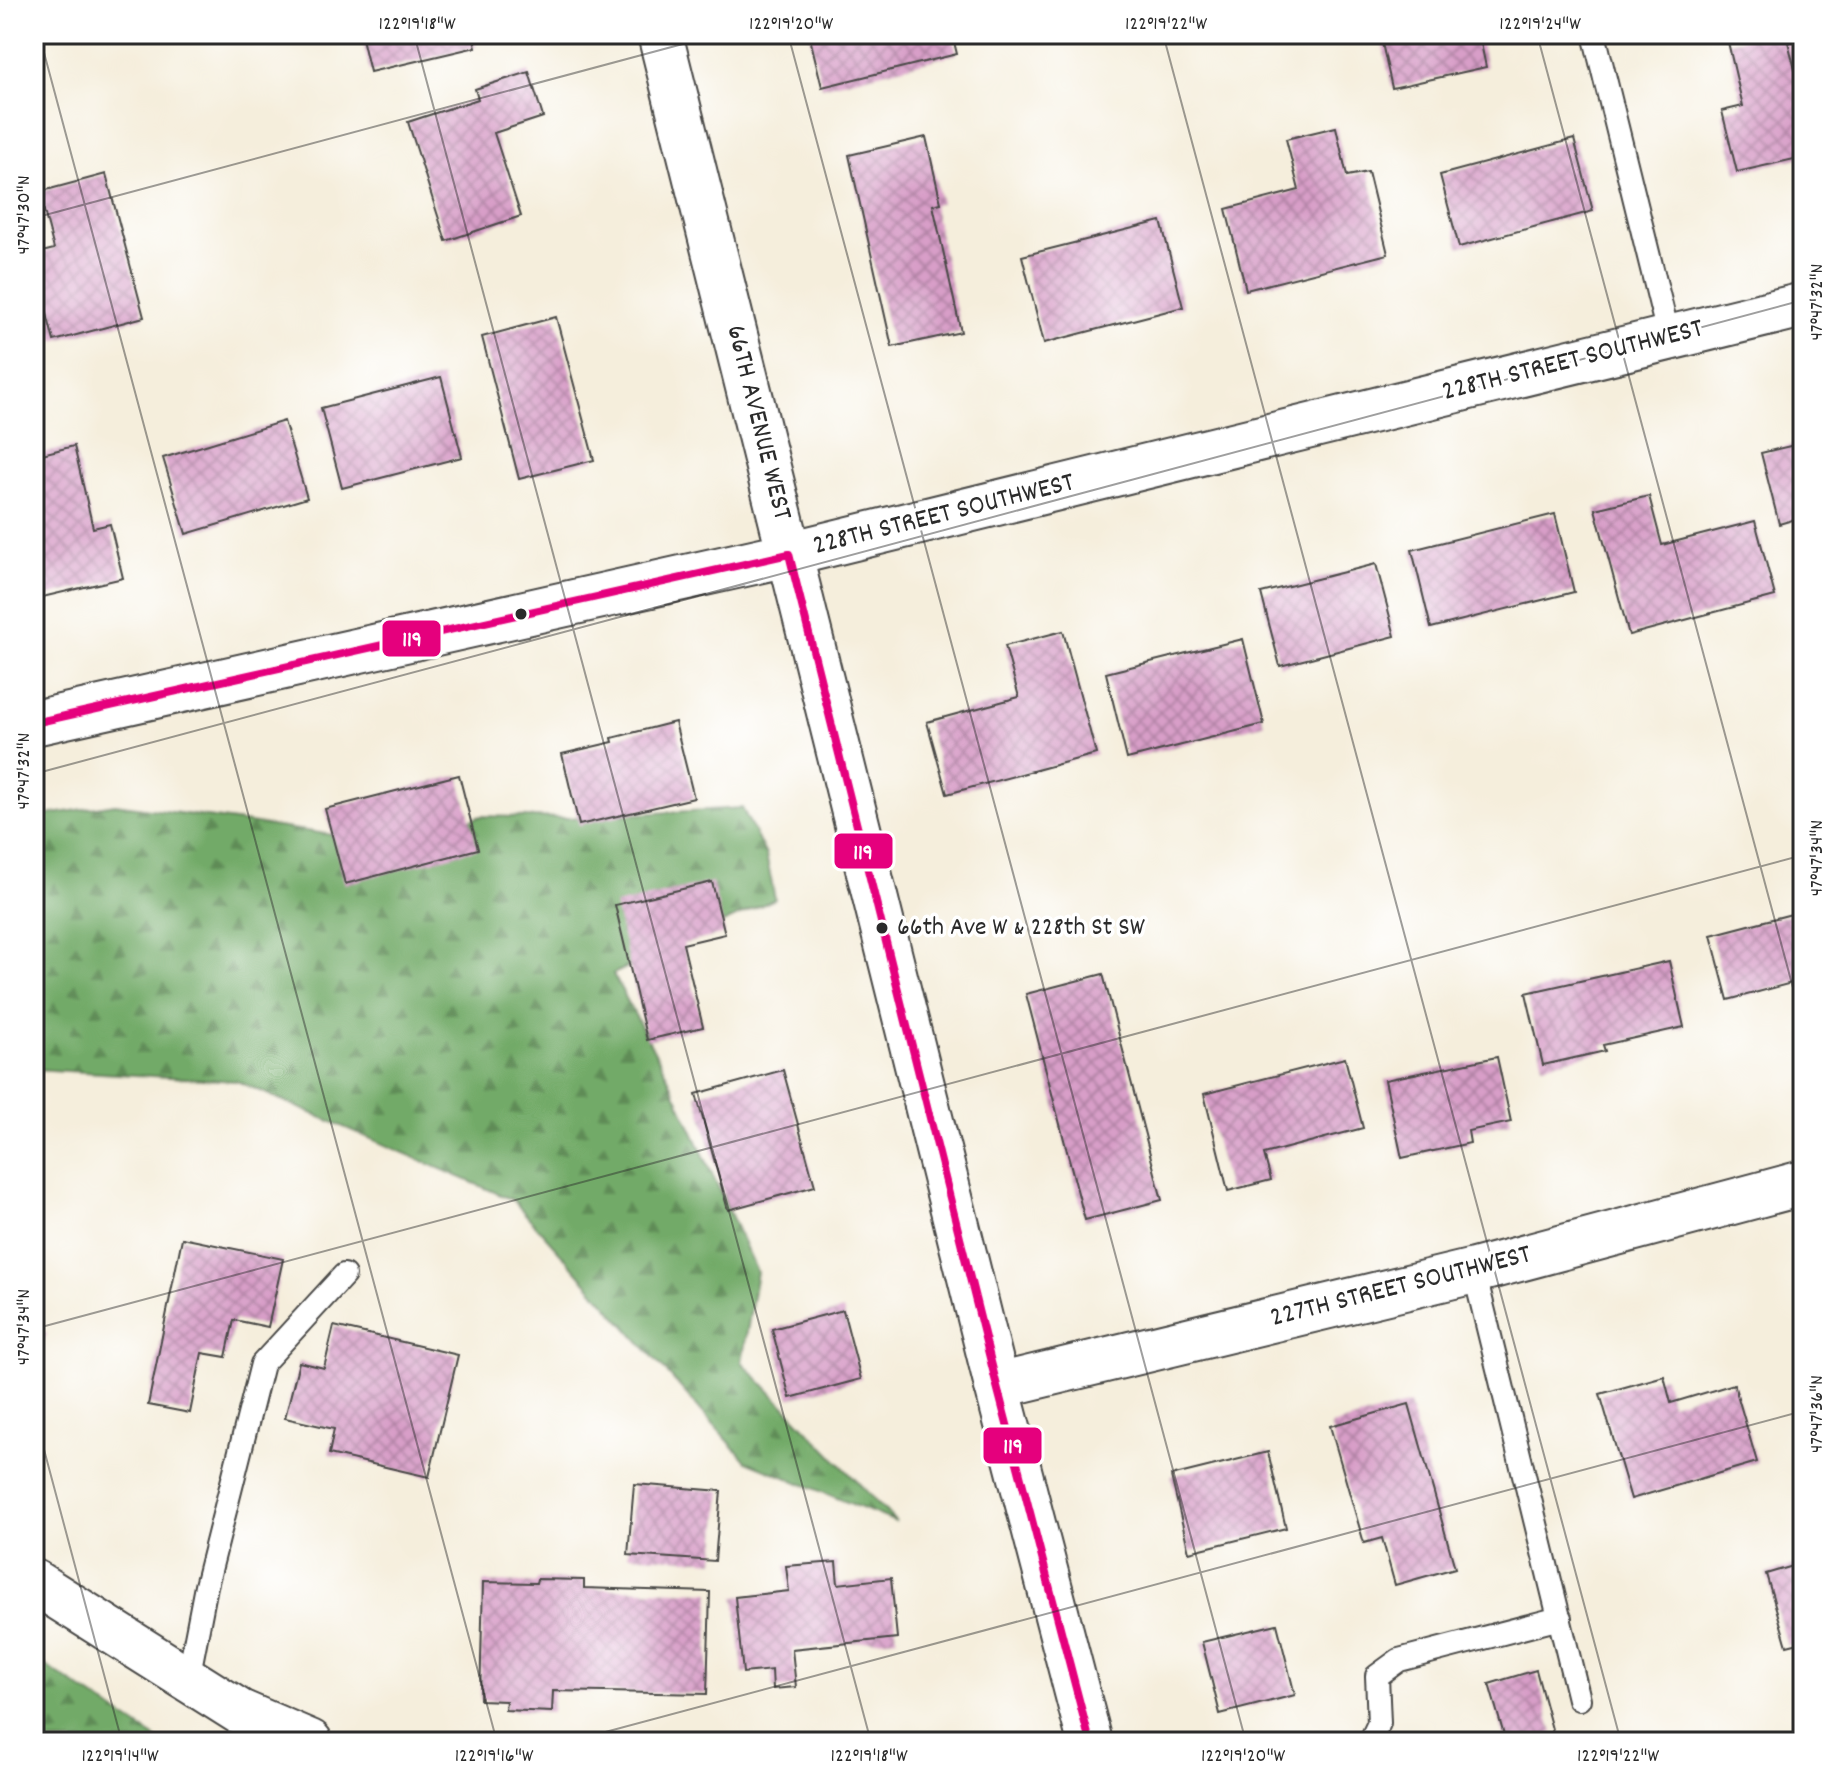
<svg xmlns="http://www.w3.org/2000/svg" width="1837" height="1776" font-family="Dekko,sans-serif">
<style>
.forest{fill:url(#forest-firs);stroke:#4e6a4a;stroke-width:2}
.building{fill:url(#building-cross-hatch)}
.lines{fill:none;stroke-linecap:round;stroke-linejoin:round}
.service-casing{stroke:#494846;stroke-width:26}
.minor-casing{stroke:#494846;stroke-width:48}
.tertiary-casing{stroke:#494846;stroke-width:48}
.service{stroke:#fff;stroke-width:22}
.minor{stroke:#fff;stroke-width:44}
.tertiary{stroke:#fff;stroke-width:44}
.bus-1-casing{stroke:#fff;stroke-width:14}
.bus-1{stroke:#e5007d;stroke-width:8}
.ticks{fill:none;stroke:#2b2b2b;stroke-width:2;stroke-opacity:0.45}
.bus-dot{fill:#2b2b2b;stroke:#fff;stroke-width:3}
.labels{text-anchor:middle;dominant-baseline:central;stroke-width:7;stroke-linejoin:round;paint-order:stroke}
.bus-label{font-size:26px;fill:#2b2b2b;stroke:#fff;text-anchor:start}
.street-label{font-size:28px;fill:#2b2b2b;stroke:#fff}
.line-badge{stroke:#fff;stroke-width:3}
.badge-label{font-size:22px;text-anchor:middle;font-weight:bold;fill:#fff}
.neatline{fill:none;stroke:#2b2b2b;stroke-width:3}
.ticks-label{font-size:20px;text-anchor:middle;fill:#2b2b2b}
</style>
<defs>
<pattern id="forest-firs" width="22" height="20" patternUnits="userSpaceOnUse" patternTransform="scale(2)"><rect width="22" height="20" fill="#72aa68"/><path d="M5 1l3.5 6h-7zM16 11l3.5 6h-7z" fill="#5e8b56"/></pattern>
<pattern id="building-cross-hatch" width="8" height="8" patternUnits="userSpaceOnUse" patternTransform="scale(2)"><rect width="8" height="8" fill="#d89ec8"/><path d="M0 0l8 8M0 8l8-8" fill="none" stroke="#af81a3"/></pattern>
</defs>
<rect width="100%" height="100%" fill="#fff"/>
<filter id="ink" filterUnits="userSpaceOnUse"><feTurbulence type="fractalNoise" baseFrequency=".0125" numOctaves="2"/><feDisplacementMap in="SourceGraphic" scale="16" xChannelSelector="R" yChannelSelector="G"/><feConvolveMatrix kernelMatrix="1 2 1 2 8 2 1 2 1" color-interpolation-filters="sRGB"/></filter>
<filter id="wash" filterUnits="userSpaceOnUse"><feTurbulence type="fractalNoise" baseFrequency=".006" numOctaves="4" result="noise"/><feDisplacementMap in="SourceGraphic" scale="32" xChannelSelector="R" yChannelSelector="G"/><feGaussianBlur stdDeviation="1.8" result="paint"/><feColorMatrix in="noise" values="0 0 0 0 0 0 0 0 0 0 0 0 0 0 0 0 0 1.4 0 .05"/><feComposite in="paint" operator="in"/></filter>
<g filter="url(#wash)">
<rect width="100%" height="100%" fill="#f5eedc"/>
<path class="forest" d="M115,804L404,845L481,816L566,818L742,808L766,855L775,899L613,974L666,1073L757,1272L742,1362L896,1522L746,1461L513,1200L237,1081L34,1069V817Z
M34,1658L159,1740L158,1742H34Z"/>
<g id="blocks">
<path class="building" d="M361,34H473L476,47L370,72Z
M809,34H952L957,54L822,87Z
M1380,34H1479L1486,67L1392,88Z
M1764,34H1786L1803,101V157L1737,172L1722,111L1743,106L1728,42Z
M529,72L543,117L494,133L521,216L446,241L408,122L478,99L475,89Z
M1336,127L1347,176L1368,172L1388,254L1246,290L1226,209L1299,190L1286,139Z
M926,137L941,203L933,205L961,332L892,347L849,155Z
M1574,139L1593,211L1459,247L1440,175Z
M106,174L144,317L54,341L34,264V254L54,249L39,192Z
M1161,221L1183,307L1044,343L1022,256Z
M556,317L594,460L519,479L482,337Z
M441,377L462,457L342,488L321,408Z
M284,421L307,498L186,534L163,458Z
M1803,443V517L1779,524L1761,453Z
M74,446L93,528L110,524L123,578L34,599V456Z
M1649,496L1662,545L1755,521L1775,596L1629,635L1595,509Z
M1555,514L1574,592L1431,628L1412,550Z
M1376,564L1395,636L1280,666L1261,593Z
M1063,631L1096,754L947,794L927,722L1019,697L1005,646Z
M1243,639L1264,724L1127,759L1106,673Z
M675,722L694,798L579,825L562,754L613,742L612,738Z
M459,775L478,849L345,884L325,809Z
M712,882L725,934L683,944L703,1027L647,1040L615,905Z
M1803,911V980L1728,1000L1711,935Z
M1669,961L1684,1027L1603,1045L1605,1051L1543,1065L1526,993Z
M1103,974L1162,1200L1085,1220L1026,994Z
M1497,1057L1511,1122L1468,1131L1470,1143L1402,1158L1385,1080Z
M1345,1058L1363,1128L1264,1154L1271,1180L1228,1191L1204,1094Z
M783,1070L815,1186L728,1210L696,1094Z
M182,1238L283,1259L268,1327L234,1320L226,1357L202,1353L190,1413L148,1405Z
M843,1310L861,1379L790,1398L772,1329Z
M34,1326L47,1334L34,1354Z
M334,1326L458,1355L429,1477L329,1454L334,1429L285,1418L299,1362L324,1368Z
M1664,1376L1671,1403L1734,1384L1757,1462L1631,1499L1600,1394Z
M1409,1404L1455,1568L1395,1585L1382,1538L1364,1543L1330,1426Z
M1268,1452L1286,1528L1189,1552L1171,1476Z
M634,1484L721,1491L715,1561L628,1555Z
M836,1562L838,1584L891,1578L897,1638L792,1649L796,1687L773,1689L772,1670L743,1673L735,1597L789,1591L786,1566Z
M1803,1563V1642L1787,1646L1766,1574Z
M537,1579L584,1580V1588L710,1592L707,1694L553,1691L552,1712L505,1710L506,1701L480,1700L483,1582L536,1583Z
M1277,1624L1295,1695L1220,1714L1202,1642Z
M1536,1670L1553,1733L1522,1742H1506L1489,1684Z"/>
</g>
</g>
<g filter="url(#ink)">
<use href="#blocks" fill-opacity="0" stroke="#494846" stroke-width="2"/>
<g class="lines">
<g class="service-casing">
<path id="service" d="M1594,34L1669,338
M1474,1271L1579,1699
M188,1679L206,1586L262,1364L344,1275
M1370,1742L1379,1723L1377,1676L1399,1660L1560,1618"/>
</g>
<g class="minor-casing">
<path id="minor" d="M997,1386L1474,1271L1803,1183
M34,1582L240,1712L310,1742"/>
</g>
<g class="tertiary-casing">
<path id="tertiary" d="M660,34L997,1386L1090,1742
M34,723L789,554L1803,305"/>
</g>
<use href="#service" class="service"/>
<use href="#minor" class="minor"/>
<use href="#tertiary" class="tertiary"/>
<g class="bus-1-casing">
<path id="bus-1" d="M789,554L997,1386L1090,1742
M34,723L789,554"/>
</g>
<use href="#bus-1" class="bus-1"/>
</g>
</g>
<path class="ticks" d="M39,34L497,1742M414,34L871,1742M788,34L1246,1742M1163,34L1621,1742M1537,34L1803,1025M34,218L720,34M34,774L1803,300M34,1329L1803,855M34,1412L122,1742M568,1742L1803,1411"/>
<g class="bus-dot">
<circle cx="521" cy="614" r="7"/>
<circle cx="882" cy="928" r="7"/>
</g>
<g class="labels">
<g class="bus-label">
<text x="897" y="928">66th Ave W &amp; 228th St SW</text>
</g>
<g class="street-label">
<text transform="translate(1573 362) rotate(-14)">228TH STREET SOUTHWEST</text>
<text transform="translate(757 423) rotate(76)">66TH AVENUE WEST</text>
<text transform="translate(944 516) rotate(-14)">228TH STREET SOUTHWEST</text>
<text transform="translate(1401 1288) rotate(-14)">227TH STREET SOUTHWEST</text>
</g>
</g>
<g class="line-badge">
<rect x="381" y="619" width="61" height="39" rx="8" fill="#e5007d"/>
<rect x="833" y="832" width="61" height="38" rx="8" fill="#e5007d"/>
<rect x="982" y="1426" width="61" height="39" rx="8" fill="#e5007d"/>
</g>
<g class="badge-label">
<text x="412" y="646">119</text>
<text x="863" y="859">119</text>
<text x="1013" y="1453">119</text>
</g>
<rect width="1837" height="1776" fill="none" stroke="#fff" stroke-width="88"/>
<rect x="44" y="44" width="1749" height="1688" class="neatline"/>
<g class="ticks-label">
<text x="417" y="29">122°19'18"W</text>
<text x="791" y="29">122°19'20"W</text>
<text x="1166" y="29">122°19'22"W</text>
<text x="1540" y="29">122°19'24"W</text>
<text transform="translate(22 215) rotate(-90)" y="7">47°47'30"N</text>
<text transform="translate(1815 302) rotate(-90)" y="7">47°47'32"N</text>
<text transform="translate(22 771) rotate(-90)" y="7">47°47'32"N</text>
<text transform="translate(1815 858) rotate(-90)" y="7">47°47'34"N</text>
<text transform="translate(22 1327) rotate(-90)" y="7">47°47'34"N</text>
<text transform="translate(1815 1414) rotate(-90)" y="7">47°47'36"N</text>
<text x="120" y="1761">122°19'14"W</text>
<text x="494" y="1761">122°19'16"W</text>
<text x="869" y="1761">122°19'18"W</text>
<text x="1243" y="1761">122°19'20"W</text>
<text x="1618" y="1761">122°19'22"W</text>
</g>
</svg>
